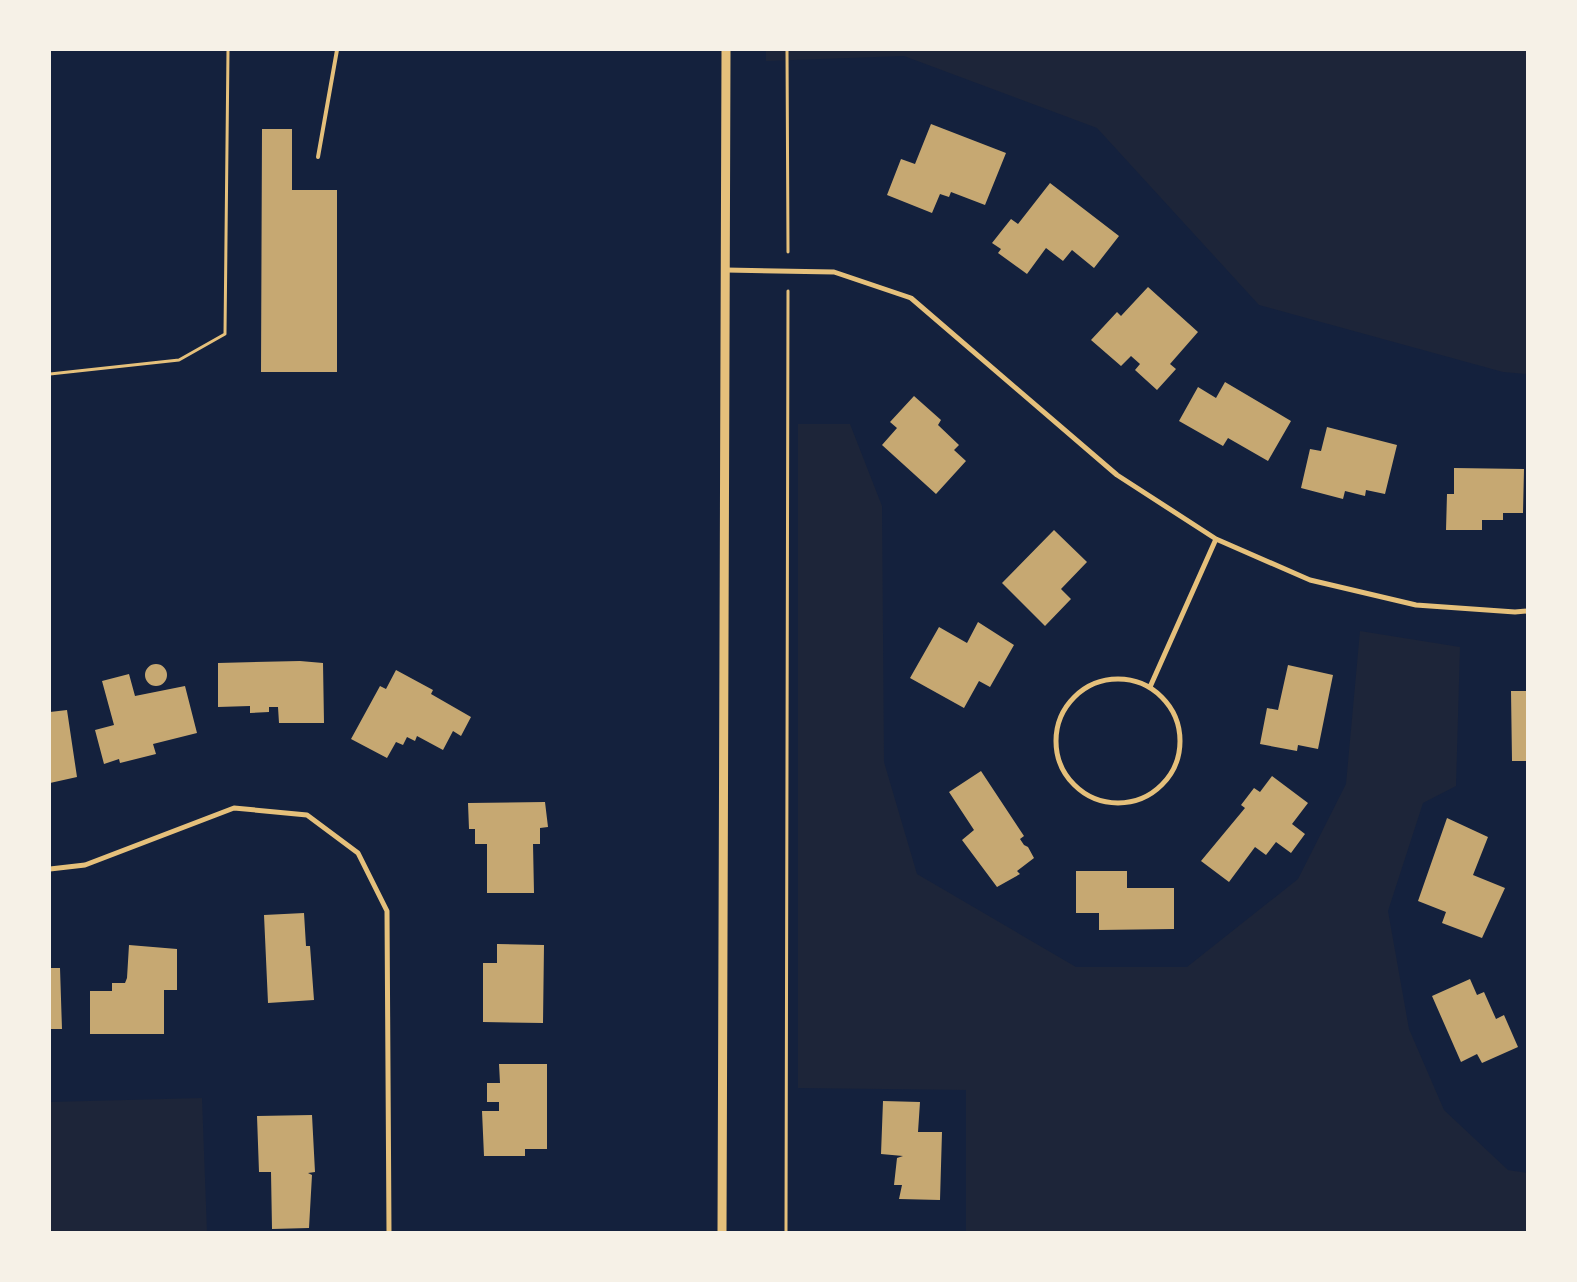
<svg xmlns="http://www.w3.org/2000/svg" width="1577" height="1282" font-family="'Nunito Sans',sans-serif">
<style>
.green{fill:#1d2539}
.building{fill:#c6a872}
.lines{fill:none;stroke-linecap:round;stroke-linejoin:round}
.path{stroke:#e5c07b;stroke-width:3}
.service{stroke:#e5c07b;stroke-width:4}
.minor{stroke:#e5c07b;stroke-width:5}
.tertiary{stroke:#e5c07b;stroke-width:9}
</style>
<rect width="100%" height="100%" fill="#14213d"/>
<path class="green" d="M766,50H1527V374L1503,372L1259,305L1097,128L904,56L766,61Z
M798,424H850L882,506L884,762L917,874L1076,967H1187L1298,879L1346,784L1360,631L1460,647L1456,786L1423,803L1388,911L1409,1029L1444,1110L1508,1170L1527,1173V1232H966V1090L798,1088Z
M202,1098L207,1232H50V1102Z"/>
<path class="building" d="M931,124L1006,153L985,205L951,192L949,197L940,194L932,213L887,195L901,159L915,164Z
M262,129H292V190H337V372H261Z
M1050,183L1119,236L1094,268L1072,250L1063,261L1046,248L1027,274L998,253L1001,249L992,243L1011,219L1018,224Z
M1148,287L1198,332L1170,364L1176,369L1157,390L1135,370L1140,364L1131,356L1121,366L1091,340L1117,312L1121,316Z
M1225,382L1291,421L1268,461L1228,438L1223,446L1179,421L1198,387L1216,398Z
M914,396L941,420L938,425L959,445L954,450L966,461L936,494L882,445L897,428L890,422Z
M1327,427L1397,445L1385,494L1366,490L1365,496L1345,491L1343,499L1301,488L1310,449L1321,451Z
M1454,468L1524,469L1523,513H1503V520H1482V530H1446L1447,494H1454Z
M1054,530L1087,562L1061,589L1071,599L1045,626L1002,583Z
M978,622L1014,645L990,687L979,681L964,708L910,678L939,627L967,643Z
M300,661L323,663L324,723H279L278,707H269V712L250,713V706L218,707V663Z
M145 675a11 11 0 1 1 22 0a11 11 0 1 1-22 0Z
M1288,665L1333,675L1318,749L1298,745L1297,751L1260,744L1267,708L1278,710Z
M396,670L433,690L431,694L471,717L461,736L453,731L443,750L417,736L415,741L407,737L403,745L396,742L387,758L351,739L380,686L386,689Z
M129,674L135,696L185,686L197,733L153,744L156,754L120,763L119,759L104,764L95,730L114,725L102,681Z
M1511,691H1527V761H1512Z
M67,710L77,777L50,783V712Z
M981,771L1024,836L1020,839L1024,845L1028,847L1034,858L1017,871L1020,874L997,887L962,840L974,830L949,792Z
M1272,776L1308,803L1292,824L1305,834L1291,853L1276,842L1266,855L1255,847L1229,882L1201,861L1245,808L1241,805L1254,788L1260,792Z
M545,802L548,827L540,828V844H533L534,893H487V844H475V829H469L468,803Z
M1447,818L1488,837L1473,875L1505,888L1482,938L1442,923L1446,912L1418,901Z
M1076,871H1127V888H1174V929L1099,930V913H1076Z
M304,913L306,946H310L314,1000L268,1003L264,915Z
M497,944L544,945L543,1023L483,1022V963H497Z
M129,945L177,949V990H164V1034H90V991H112V983H125L127,978Z
M50,968H60L62,1029H50Z
M1470,979L1477,995L1484,992L1496,1019L1504,1015L1518,1047L1482,1063L1477,1054L1461,1062L1432,996Z
M499,1064H547V1149H525V1156H484L482,1111H499V1102H487V1083H500Z
M883,1101L920,1102L918,1132H942L940,1200L899,1199L902,1185H894L897,1158L903,1156L881,1154Z
M312,1115L315,1172L308,1173L312,1175L309,1228L272,1229L271,1172H259L257,1116Z"/>
<g class="lines">
<path class="path" d="M787,50L788,252
M50,374L179,360L225,334L228,50
M786,1232L788,291"/>
<path class="service" d="M318,157L337,50"/>
<path class="minor" d="M726,270L834,272L911,298L1117,475L1216,539L1310,580L1416,605L1515,612L1527,611
M1056 741a62 62 0 1 1 124 0a62 62 0 1 1-124 0Z
M1150,687L1216,539
M50,869L85,865L234,808L307,815L358,853L387,911L389,1232"/>
<path class="tertiary" d="M722,1232L726,50"/>
</g>
<rect width="1577" height="1282" fill="none" stroke="#f6f1e7" stroke-width="102"/>
</svg>
